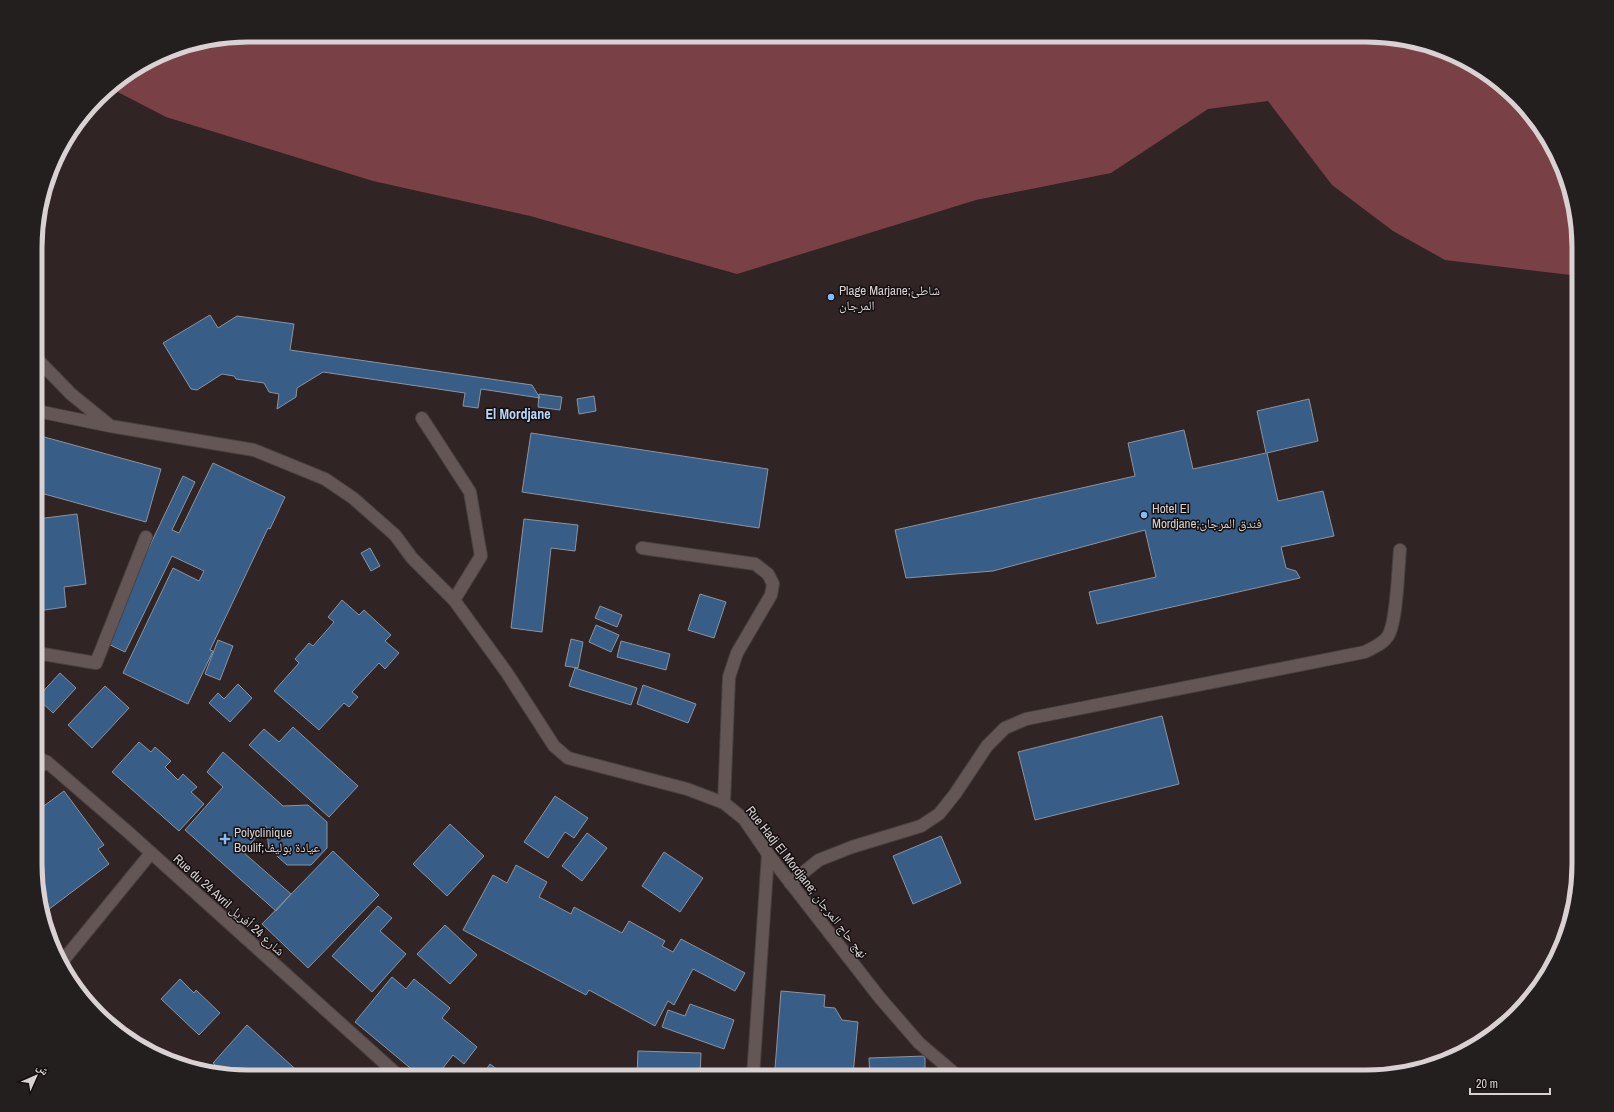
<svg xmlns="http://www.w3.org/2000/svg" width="1614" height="1112" font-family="'Archivo Narrow','Noto Naskh Arabic',sans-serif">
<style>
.water{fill:#794045}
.building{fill:#385d86;stroke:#8b949f}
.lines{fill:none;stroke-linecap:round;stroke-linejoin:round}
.service-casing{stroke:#4a4041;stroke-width:14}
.minor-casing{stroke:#4a4041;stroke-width:14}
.tertiary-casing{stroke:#4a4041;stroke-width:14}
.service{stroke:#655656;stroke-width:12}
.minor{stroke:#655656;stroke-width:12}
.tertiary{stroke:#655656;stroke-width:12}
.poi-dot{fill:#84bcfb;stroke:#140f0f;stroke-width:1.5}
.labels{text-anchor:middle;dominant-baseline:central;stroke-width:3;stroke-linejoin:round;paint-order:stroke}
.poi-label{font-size:13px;fill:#dad2d2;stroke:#140f0f;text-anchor:start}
.street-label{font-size:13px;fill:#dad2d2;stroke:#140f0f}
.neighbourhood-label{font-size:14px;font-weight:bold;fill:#b9d8fc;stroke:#140f0f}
.rim{fill:none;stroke:#dad2d2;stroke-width:5}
</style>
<rect width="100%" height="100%" fill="#312424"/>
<path class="water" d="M248,35H1380L1435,46L1496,79L1551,141L1572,192L1579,234V276L1445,260L1393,231L1332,185L1268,101L1208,109L1111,173L976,200L737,274L530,216L373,181L166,117L108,87L166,51Z"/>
<path class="building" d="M210,315L218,328L237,316L294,324L290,350L532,385L540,398L481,389L478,408L463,406L465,393L323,372L297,388L296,397L277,409L279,394L269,392L264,383L236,379L234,376L222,374L197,390L191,389L163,343Z
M539,394L562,397L560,410L538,407Z
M594,396L596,411L579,414L577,399Z
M1309,399L1318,441L1267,453L1278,501L1323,491L1334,536L1281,547L1286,568L1296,571L1300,578L1097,624L1089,592L1156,577L1145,530L993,571L906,578L895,530L1135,476L1128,443L1184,430L1193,469L1266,453L1257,411Z
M531,433L768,469L759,528L522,492Z
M37,435L161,469L146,522L37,492Z
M213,463L285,497L270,529L268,528L210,650L213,651L188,704L123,673L173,568L199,581L204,571L172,556L125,652L104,642L183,476L195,482L172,530L179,533Z
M77,514L86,584L64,587L66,607L37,611V519Z
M524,519L578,525L575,551L551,548L542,632L511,628Z
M370,548L380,566L371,571L361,553Z
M700,594L726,602L714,638L688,630Z
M342,600L359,615L364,610L391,635L385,641L399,653L385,669L379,663L352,692L358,697L349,707L344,703L319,730L274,691L299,663L295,659L309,643L313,646L334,622L328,617Z
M600,606L622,615L617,627L595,618Z
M596,625L619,635L611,652L589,642Z
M571,639L583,642L578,668L565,666Z
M218,640L233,646L220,680L205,674Z
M621,641L670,654L666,670L617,657Z
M575,668L637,688L631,705L569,686Z
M60,673L76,688L53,713L37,698Z
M238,684L252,698L230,722L209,703L218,693L224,699Z
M643,685L696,704L688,723L637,704Z
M105,686L129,708L92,748L68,725Z
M1162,716L1179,784L1035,820L1018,752Z
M293,727L358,786L329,817L249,745L264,729L279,742Z
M139,742L151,752L155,747L171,761L165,767L178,780L183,774L197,787L191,792L204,804L179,831L112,772Z
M223,752L283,806L308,805L327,822V848L311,865H287L269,849L266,826L243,852L291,894L276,911L185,830L223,787L207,772Z
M64,791L104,845L98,849L109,864L44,913L37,892V811Z
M555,796L588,818L574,838L565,832L548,858L524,842Z
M450,824L484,856L447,896L413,864Z
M587,833L607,848L582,881L562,866Z
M941,836L961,883L913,904L893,856Z
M333,851L379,895L308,968L262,924Z
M664,852L703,878L680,912L642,886Z
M516,865L547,882L539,897L571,914L574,907L622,933L629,921L665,941L662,946L673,952L681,939L745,973L735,991L693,969L674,1005L668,1001L655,1026L589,990L586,995L463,930L493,875L507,883Z
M378,906L392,918L380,931L406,954L372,992L332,956Z
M445,925L477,955L450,984L417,954Z
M392,977L406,989L414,979L450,1008L442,1018L477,1047L464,1064L453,1055L436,1077H421L355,1022Z
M180,979L194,993L196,990L220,1013L199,1035L161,999Z
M781,991L825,995L824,1007L835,1008L842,1020L858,1022L853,1075L775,1069Z
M690,1004L734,1020L724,1049L662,1027L668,1010L685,1016Z
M247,1025L304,1077H234L226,1075L213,1063Z
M638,1051L701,1053L700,1077H637Z
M925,1056V1077H870L869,1058Z
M490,1064L507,1077H481Z
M527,1072L535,1077H523Z
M798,1074L809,1077H798Z"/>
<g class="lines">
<g class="service-casing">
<path id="service" d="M422,418L470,492L481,556L454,600
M642,548L755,564L768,574L773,584L771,595L737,653L729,677L724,803
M37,653L96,663L146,537
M790,883L819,860L852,847L921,826L939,814L955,794L987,746L1005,728L1026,719L1365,652C1374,647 1383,644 1388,636C1397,622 1398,569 1400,550"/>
</g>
<g class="minor-casing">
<path id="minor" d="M37,768L47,762
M61,963L151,853
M753,1077L768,854"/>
</g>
<g class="tertiary-casing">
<path id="tertiary" d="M37,359L71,394L108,424
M37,411L110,426L254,450L325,479L353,498L395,535L412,558L454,600L507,673L554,746L568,758L687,789L724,803L744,819L768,854L880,998L919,1043L959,1077
M37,757L47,762L128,832L400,1077"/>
</g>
<use href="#service" class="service"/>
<use href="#minor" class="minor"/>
<use href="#tertiary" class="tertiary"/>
</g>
<g class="poi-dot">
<circle cx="831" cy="297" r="4"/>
<circle cx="1144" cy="515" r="4"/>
<path d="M223 833h4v4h4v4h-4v4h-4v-4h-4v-4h4z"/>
</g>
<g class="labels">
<g class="poi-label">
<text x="839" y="290">Plage Marjane;شاطئ<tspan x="839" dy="15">المرجان</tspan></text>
<text x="1152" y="508">Hotel El<tspan x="1152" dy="15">Mordjane;فندق المرجان</tspan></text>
<text x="234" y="832">Polyclinique<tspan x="234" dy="15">Boulif;عيادة بوليف</tspan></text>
</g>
<g class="street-label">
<text transform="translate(807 882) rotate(52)">Rue Hadj El Mordjane; نهج حاج المرجان</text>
<text transform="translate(229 905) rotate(42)">Rue du 24 Avril شارع 24 أفريل</text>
</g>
<g class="neighbourhood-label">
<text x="518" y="414">El Mordjane</text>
</g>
</g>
<path d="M0 0H1614V1112H0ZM248 42H1366A206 206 0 0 1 1572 248V864A206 206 0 0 1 1366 1070H248A206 206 0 0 1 42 864V248A206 206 0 0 1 248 42Z" fill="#241f1f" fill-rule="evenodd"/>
<path class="rim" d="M248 42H1366A206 206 0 0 1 1572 248V864A206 206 0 0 1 1366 1070H248A206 206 0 0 1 42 864V248A206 206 0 0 1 248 42Z"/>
<g transform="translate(36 1076) rotate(45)" stroke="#140f0f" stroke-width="3" paint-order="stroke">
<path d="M0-3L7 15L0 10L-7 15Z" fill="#dad2d2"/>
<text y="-6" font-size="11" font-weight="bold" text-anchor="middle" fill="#dad2d2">ش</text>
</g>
<path d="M1470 1088v6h80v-6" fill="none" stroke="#dad2d2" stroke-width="2"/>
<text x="1476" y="1088" font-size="12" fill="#dad2d2" stroke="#140f0f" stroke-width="3" paint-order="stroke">20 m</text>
</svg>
